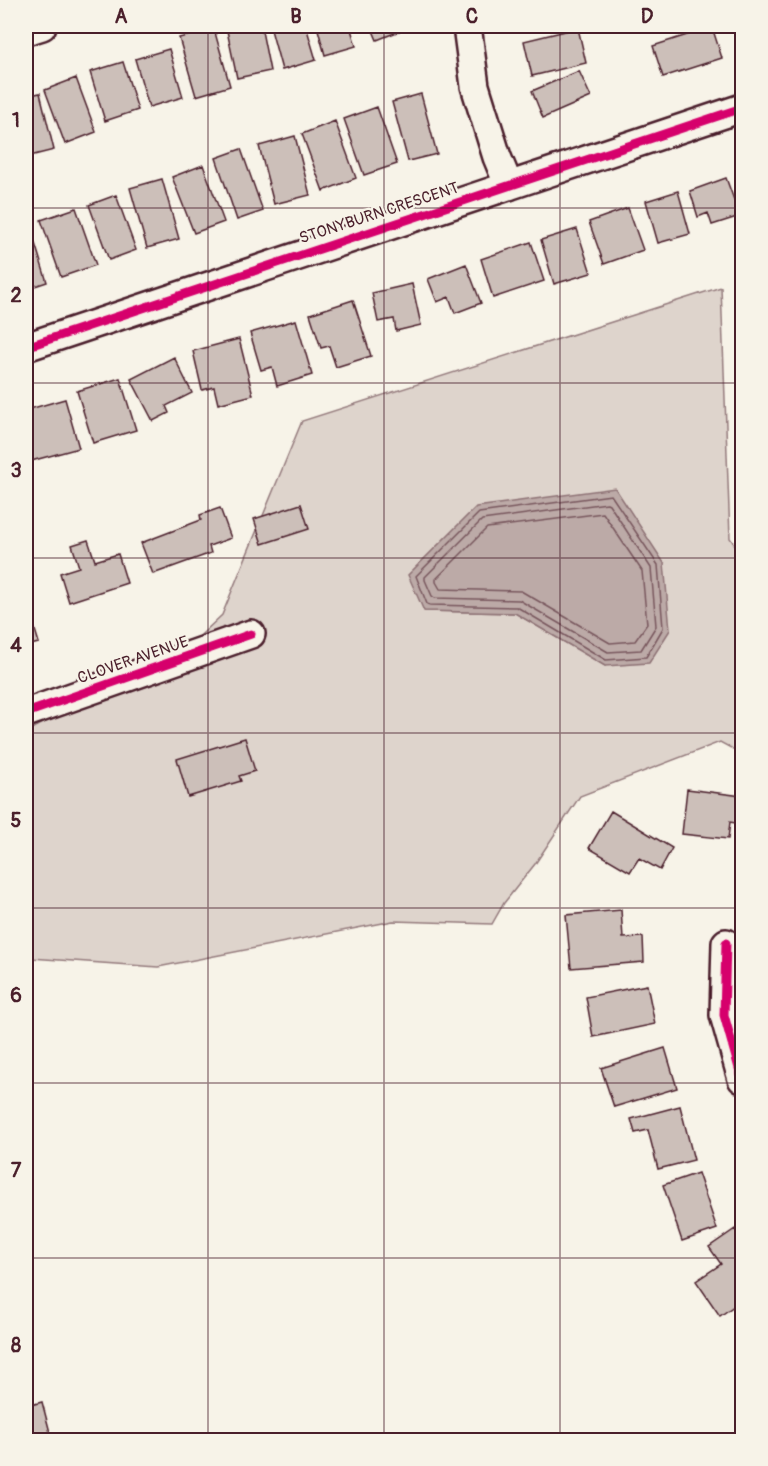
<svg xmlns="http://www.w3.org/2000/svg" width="768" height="1466" font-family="Pangolin,sans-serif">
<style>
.green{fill:#ded4cc;stroke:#947a7c;stroke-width:1.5;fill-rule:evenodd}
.water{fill:#bcaaa7;stroke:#8e7275;stroke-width:1.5}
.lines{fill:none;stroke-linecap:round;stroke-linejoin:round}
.shore{stroke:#78575d;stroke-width:1.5}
.building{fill:#ccbfb9;stroke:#4a1f2b;stroke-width:1.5}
.street-casing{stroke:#4a1f2b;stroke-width:32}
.street{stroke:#f7f3e8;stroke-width:27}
.cycleway-casing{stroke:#f7f3e8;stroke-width:13}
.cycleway{stroke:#d6006c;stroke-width:9}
.grid{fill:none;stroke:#4a1f2b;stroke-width:1.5;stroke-opacity:0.55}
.labels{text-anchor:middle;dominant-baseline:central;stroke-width:4.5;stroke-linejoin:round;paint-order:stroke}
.street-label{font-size:16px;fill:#4a1f2b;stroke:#f7f3e8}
.neatline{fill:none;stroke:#4a1f2b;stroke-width:2}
.grid-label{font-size:20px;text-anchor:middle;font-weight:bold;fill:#4a1f2b}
</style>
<rect width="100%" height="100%" fill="#f7f3e8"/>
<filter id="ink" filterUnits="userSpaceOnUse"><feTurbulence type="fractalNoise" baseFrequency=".0167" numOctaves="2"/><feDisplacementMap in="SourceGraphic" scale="12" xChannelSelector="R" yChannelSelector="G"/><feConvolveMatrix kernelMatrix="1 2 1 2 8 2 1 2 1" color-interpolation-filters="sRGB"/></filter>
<g filter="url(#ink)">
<path class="green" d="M721,287L730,538L742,555V754L720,742L580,796L535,864L504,903L492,924L393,921L158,967L31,958L26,956V732L186,649L222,615L302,421ZM664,563L605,666L515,613L424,611Z"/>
<path class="water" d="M615,488L664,563L670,630L649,663L605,666L515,613L424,611L408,575L476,507Z"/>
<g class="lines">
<path class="shore" d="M611,495L658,565L663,628L646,657L606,660L517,607L430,605L427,604L416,576L479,513Z
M607,503L609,504L651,568L656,626L641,650L608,652L519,600L435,598L432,596L425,580V577L482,520Z
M603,513L642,571L647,624L635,641L610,643L521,591L440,589L436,582V579L487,528Z"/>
</g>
<path class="building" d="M226,26H261L270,71L237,78Z
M270,26H306L316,60L282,70Z
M317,26H350L356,46L325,55Z
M371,26H412L377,40Z
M712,27L722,58L663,77L653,46Z
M578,28L586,63L532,76L524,41Z
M214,29L230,86L196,96L179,38Z
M169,49L183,97L149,107L135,59Z
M123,62L138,110L105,121L90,72Z
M579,71L591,97L543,118L532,91Z
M76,78L96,132L65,144L45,90Z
M40,93L54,150L26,157V96Z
M421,94L437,154L408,161L392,102Z
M377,107L397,164L364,175L344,119Z
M335,121L356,178L323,191L302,134Z
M295,136L310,195L274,204L259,146Z
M241,149L263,211L237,220L216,158Z
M203,165L224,222L194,233L172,177Z
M726,178L740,216L712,225L708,213L698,217L690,191Z
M162,179L179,239L147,248L130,188Z
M678,191L690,234L658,243L646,201Z
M116,195L136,250L109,260L89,205Z
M76,208L96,265L61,277L41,220Z
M628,208L643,250L604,264L589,222Z
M29,224L47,282L26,289V225Z
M577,229L591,273L554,284L541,240Z
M531,242L544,281L493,298L481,259Z
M466,264L481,303L455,313L449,297L437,302L428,279Z
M412,284L421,325L396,331L394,319L378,322L372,293Z
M353,300L371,356L336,367L329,346L321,348L310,314Z
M296,320L312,375L277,386L272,367L261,370L250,333Z
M239,339L253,395L218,404L214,387L202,390L193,351Z
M174,357L192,393L166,406L169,413L153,421L131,379Z
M120,378L136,430L93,443L77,391Z
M65,399L79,448L31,461L26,441V410Z
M301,504L309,529L262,544L254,519Z
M220,508L231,538L209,546L211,553L153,574L141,543L201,520L200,515Z
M88,540L95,561L118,554L127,583L69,602L60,573L79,567L72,545Z
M26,604H27L39,643L26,646Z
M245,738L255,771L239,776L241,781L188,797L177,759Z
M687,789L742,796V824L730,822L728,839L682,834Z
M611,811L672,848L660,870L639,858L630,872L589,848Z
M621,910L623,938L643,937L644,962L571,968L566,915Z
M647,985L655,1024L593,1037L586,997Z
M665,1048L677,1088L614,1107L601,1068Z
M680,1106L694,1160L658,1169L648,1130L635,1133L631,1119Z
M698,1173L717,1229L682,1241L663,1185Z
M735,1229L742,1240V1268L739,1271L742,1276V1300L720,1316L696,1281L721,1264L709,1247Z
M26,1402L27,1406L42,1402L52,1440H26Z"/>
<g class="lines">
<g class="street-casing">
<path id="street" d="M467,26L475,86L497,157L509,186
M26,31L42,26
M26,347L742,108
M26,713L251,634
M726,943L724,1015L742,1079"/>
</g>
<use href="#street" class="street"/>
<g class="cycleway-casing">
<path id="cycleway" d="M26,347L742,108
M26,713L251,634
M726,943L724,1015L742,1079"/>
</g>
<use href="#cycleway" class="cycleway"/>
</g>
</g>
<path class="grid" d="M208,26V1440M384,26V1440M560,26V1440M26,208H742M26,383H742M26,558H742M26,733H742M26,908H742M26,1083H742M26,1258H742"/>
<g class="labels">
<g class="street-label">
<text transform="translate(379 213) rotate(-18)">STONYBURN CRESCENT</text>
<text transform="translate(133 660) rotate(-19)">CLOVER AVENUE</text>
</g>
</g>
<rect width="768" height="1466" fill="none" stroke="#f7f3e8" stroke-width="66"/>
<rect x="33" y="33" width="702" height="1400" class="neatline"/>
<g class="grid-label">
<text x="121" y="23">A</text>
<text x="296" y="23">B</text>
<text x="472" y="23">C</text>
<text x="647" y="23">D</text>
<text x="16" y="127">1</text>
<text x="16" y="302">2</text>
<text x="16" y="477">3</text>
<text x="16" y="652">4</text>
<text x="16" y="827">5</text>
<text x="16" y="1002">6</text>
<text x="16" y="1177">7</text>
<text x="16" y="1352">8</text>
</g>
</svg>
